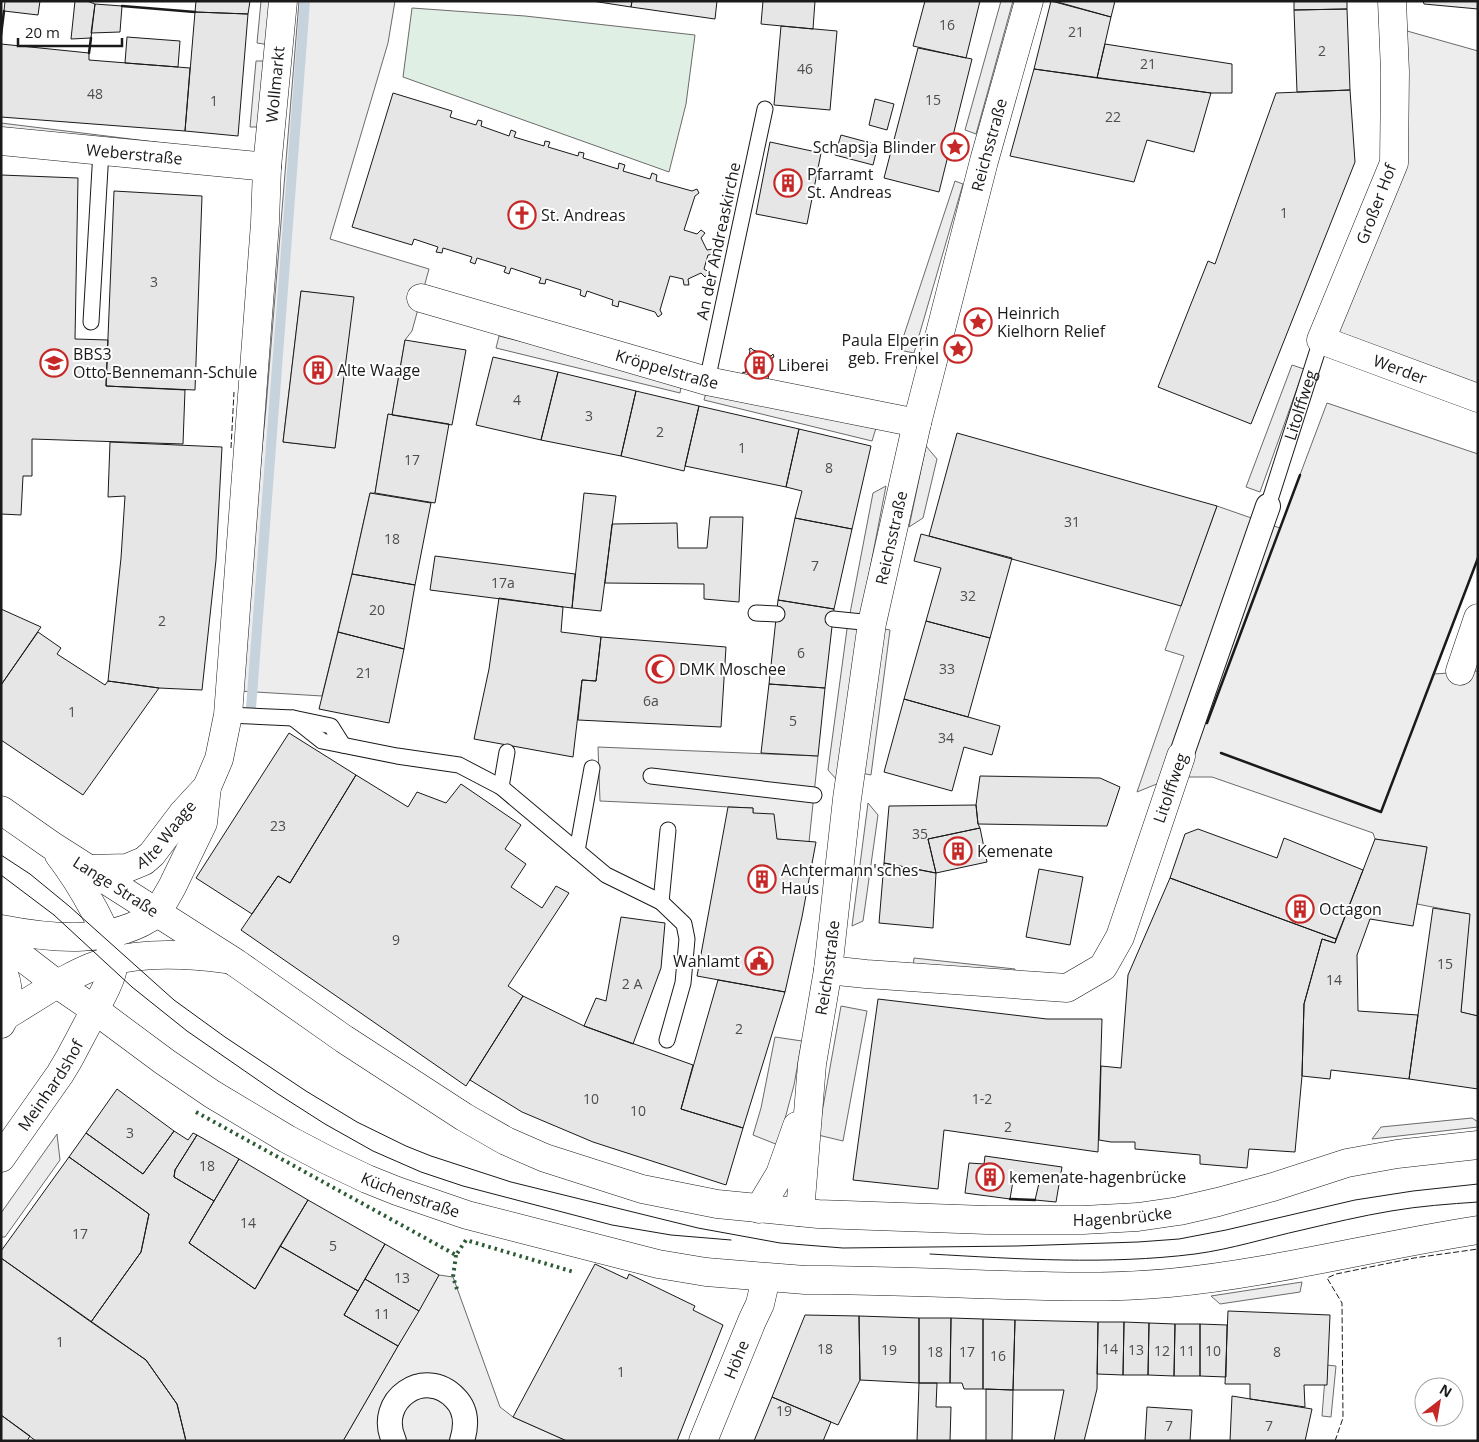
<svg xmlns="http://www.w3.org/2000/svg" width="1479" height="1442" font-family="'Open Sans',sans-serif">
<style>
.green{fill:#e0efe3;stroke:#6a6a6a}
.parking{fill:#ededed;stroke:#6a6a6a;fill-rule:evenodd}
.lines{fill:none;stroke-linecap:round;stroke-linejoin:round}
.stream{stroke:#c6d2dc;stroke-width:10}
.building{fill:#e6e6e6;stroke:#1a1a1a}
.service-casing{stroke:#1a1a1a;stroke-width:17}
.pedestrian-casing{stroke:#1a1a1a;stroke-width:26}
.minor-casing{stroke:#1a1a1a;stroke-width:29}
.secondary-casing{stroke:#1a1a1a;stroke-width:29}
.service{stroke:#fff;stroke-width:15}
.pedestrian{stroke:#fff;stroke-width:24}
.minor{stroke:#fff;stroke-width:28}
.secondary{stroke:#fff;stroke-width:28}
.tram{stroke:#1a1a1a;stroke-width:1}
.hedge{stroke:#2b5a34;stroke-width:4;stroke-dasharray:2.5 4;stroke-linecap:butt}
.fence{stroke:#1a1a1a;stroke-width:1;stroke-dasharray:6 2.5;stroke-linecap:butt}
.wall{stroke:#1a1a1a;stroke-width:2.5}
.labels{text-anchor:middle;dominant-baseline:central;stroke-width:4;stroke-linejoin:round;paint-order:stroke}
.number-label{font-size:14px;fill:#4d4d4d}
.street-label{font-size:16px;fill:#1a1a1a;stroke:#fff}
.poi-label{font-size:16px;fill:#1a1a1a;stroke:#fff;text-anchor:start}
</style>
<rect width="100%" height="100%" fill="#fff"/>
<path class="green" d="M412,8L525,16L695,35L686,104L669,172L403,77Z"/>
<path class="parking" d="M261,1H273L270,45L257,43Z
M299,1H395L388,43L330,239L429,269L412,331L405,340L392,415L388,414L375,493H370L352,574L322,696L239,691L266,407ZM301,291L353,298L335,448L283,442Z
M1001,1H1013L976,134L965,130Z
M1393,27L1478,51V398L1322,340L1394,163Z
M256,61H268L262,127H250Z
M1,123L220,150L1,133Z
M955,181L963,184L914,353L899,350Z
M499,336L682,381L680,393L496,348Z
M1292,365L1304,369L1260,492L1246,487Z
M707,389L876,428L872,441L704,400Z
M1327,403L1478,454V558L1434,674L1478,671V1016L1461,1012L1469,914L1417,904L1427,847L1375,839L1373,833L1212,777H1174L1137,792L1184,656L1165,650L1217,506L1280,528Z
M926,446L937,459L923,518L909,527Z
M886,486L864,600L837,780L828,770L847,629L873,493Z
M880,628L890,630L871,775L861,773Z
M598,747L818,756L809,842L777,839L753,813V808L600,801Z
M868,803L878,815L863,921L852,926Z
M914,958L1015,969L1014,978L913,967Z
M841,1006L867,1011L843,1141L818,1135Z
M775,1037L802,1041L794,1085L778,1145L753,1135L761,1108Z
M1472,1118L1478,1122V1127L1372,1139L1381,1127Z
M57,1134L60,1160L5,1237H1V1213Z
M439,1275L453,1277L500,1407L513,1417L567,1441H343Z
M1302,1282L1300,1292L1220,1304L1211,1296Z
M1326,1365L1336,1366L1331,1417L1322,1416Z"/>
<g class="lines">
<path class="stream" d="M251,708L305,1"/>
</g>
<path class="building" d="M5,1H40L38,15L4,11Z
M75,1H87L95,4L91,38L71,39Z
M196,1H250L248,14L195,12Z
M592,1H632L631,7Z
M632,1H717L715,19L631,7Z
M763,1H815L813,29L761,24Z
M925,1H980L966,58L913,46Z
M1051,1L1111,17L1097,78L1034,69Z
M1054,1H1115L1111,17Z
M1294,1H1347V9L1294,10Z
M1423,1H1478V9L1424,4Z
M95,4L122,6L120,32L91,33Z
M1347,9L1350,90L1297,92L1294,10Z
M195,12L248,14L238,136L185,131Z
M781,26L837,31L830,110L774,105Z
M127,37L180,41L178,67L125,63Z
M1,44L89,53V60L190,68L185,131L1,117Z
M1105,44L1232,64V93H1211L1097,78Z
M918,48L972,59L939,192L884,178Z
M1034,69L1211,93L1194,152L1147,140L1134,182L1010,156Z
M1350,90L1355,162L1251,424L1158,387L1208,261L1215,264L1276,93Z
M393,93L452,111L450,117L476,125L478,120L482,121L481,126L509,136L511,130L516,132L514,137L544,146L545,141L550,142L548,147L578,156L579,152L584,153L583,158L618,169L619,163L625,165L623,171L650,179L652,173L657,175L656,181L692,191L697,189L699,193L695,196L684,230L697,234L701,230L705,233L701,238L707,250L713,249L714,254L708,255L704,269L709,272L705,277L701,273L688,279L689,285H684L683,279L670,276L660,310L662,314L658,317L655,312L619,301L618,307L612,305L613,300L587,291L585,297L580,295L581,290L546,279L545,284L539,283L541,278L511,268L509,274L504,272L506,267L477,258L475,264L470,262L472,257L443,248L442,253L436,252L438,247L414,239L412,245L352,227Z
M875,99L894,104L887,130L869,125Z
M841,135L878,145L873,165L835,155Z
M770,142L821,153L807,224L756,214Z
M1,175L78,178L75,339L108,340L106,386L185,390L183,444L32,439V476H23L21,515L1,514Z
M114,191L202,196L195,390L106,386Z
M301,291L354,297L335,448L283,442Z
M405,340L466,350L452,425L392,415Z
M751,348L753,350L771,356L773,354L774,357L772,358L768,379L742,375L743,372L745,373L750,351L749,349Z
M493,357L558,372L541,440L476,425Z
M558,372L636,391L621,456L541,440Z
M636,391L699,406L684,471L621,456Z
M699,406L799,429L786,487L685,466Z
M388,414L449,424L435,503L375,493Z
M799,429L871,446L852,529L795,518L802,491L786,487Z
M957,433L1217,506L1181,606L929,536Z
M110,442L222,447L216,560L202,690L159,688L108,681L121,558L125,496L108,497Z
M370,493L431,503L415,585L352,574Z
M584,493L616,496L601,611L572,608Z
M710,517H743L739,602L704,599V584L605,583L612,524L677,523L678,548H707Z
M795,518L852,529L834,609L778,600Z
M921,534L1012,558L990,638L926,621L941,568L914,561Z
M435,556L575,574L572,608L430,590Z
M352,574L415,585L404,649L338,632Z
M499,598L563,607L561,632L601,637L596,681L582,680L573,757L474,739L489,669Z
M778,600L834,609L825,688L769,684Z
M1,609L41,627L1,685Z
M926,621L990,638L968,717L904,699Z
M38,632L61,648L57,654L105,685L108,681L159,688L83,795L1,740V685Z
M338,632L404,649L389,723L319,709Z
M601,637L726,647L721,727L578,720L582,680L596,681Z
M769,684L825,688L818,756L761,753Z
M904,699L1000,726L992,755L964,747L952,791L884,772Z
M289,733L356,775L290,883L278,876L252,914L196,878Z
M356,775L408,807L417,792L446,803L461,784L521,825L505,849L526,864L511,887L542,908L556,886L569,893L508,986L523,996L466,1086L241,930L278,876L290,883Z
M980,776L1100,778L1120,787L1107,826L978,824L976,805Z
M976,805L978,824L980,828L928,839L936,873L884,863L889,806Z
M728,807L753,808V813L774,814L777,839L816,842L802,917L785,992L697,976Z
M980,828L987,862L936,873L928,839Z
M1198,829L1277,858L1284,838L1363,870L1336,939L1170,878L1185,834Z
M1375,839L1427,847L1413,926L1370,919L1357,955L1358,1011L1418,1015L1409,1079L1331,1070L1330,1079L1302,1076L1304,1004L1322,939L1335,943Z
M884,863L936,873L933,928L879,923Z
M1039,869L1083,877L1070,945L1026,937Z
M1170,878L1336,939L1335,943L1322,939L1304,1004L1302,1076L1295,1152L1249,1149L1247,1168L1200,1164V1155L1135,1149V1142H1111L1099,1140L1101,1066L1121,1068L1128,975Z
M1433,908L1470,914L1461,1012L1478,1016V1089L1409,1079Z
M621,917L665,923L661,968L633,1044L584,1026L596,998L606,1001Z
M718,980L785,992L743,1128L681,1109Z
M523,996L584,1026L693,1065L681,1109L743,1128L726,1185L593,1142L522,1112L470,1080Z
M878,999L1047,1019H1102L1098,1152L944,1130L938,1189L853,1180Z
M117,1089L174,1131L143,1174L86,1133Z
M174,1131L188,1140L193,1133L197,1135L175,1170L174,1177L214,1201L189,1243L255,1289L280,1246L358,1291L344,1315L398,1346L343,1441H186L177,1404L146,1360L91,1322L141,1252L149,1214L69,1157L86,1133L143,1174Z
M197,1135L239,1159L214,1201L174,1177L175,1170Z
M985,1156L1062,1167L1056,1202L1035,1200L1040,1179L1014,1175L1010,1199L965,1193L969,1163L984,1164Z
M69,1157L149,1214L141,1252L91,1322L1,1258V1251Z
M239,1159L308,1200L255,1289L189,1243Z
M308,1200L385,1244L358,1291L280,1246Z
M385,1244L439,1275L419,1311L365,1279Z
M1,1258L146,1360L177,1404L186,1441H36L1,1415Z
M595,1264L627,1279L629,1274L695,1306L693,1310L723,1325L677,1441H567L513,1417Z
M365,1279L419,1311L398,1346L344,1315Z
M1228,1311L1330,1315L1327,1385H1304L1305,1407L1250,1399V1384H1225Z
M805,1315L859,1316L860,1380L838,1425L772,1397Z
M859,1316L919,1318V1383L860,1380Z
M919,1318H951L950,1383H919Z
M951,1318L983,1319V1389H964L962,1383H950Z
M983,1319L1015,1320L1013,1390L983,1389Z
M1015,1320L1098,1322L1097,1389L1084,1441H1054L1064,1390H1013Z
M1098,1322H1124L1123,1375L1097,1374Z
M1124,1322L1149,1323L1148,1375H1123Z
M1149,1323L1175,1324L1174,1376L1148,1375Z
M1175,1324H1200V1376H1174Z
M1200,1324L1227,1325L1226,1377L1200,1376Z
M919,1383H937L936,1407H951L950,1441H917Z
M986,1389L1013,1390L1012,1441H986Z
M1232,1396L1312,1409L1305,1441H1230Z
M772,1397L831,1422L823,1441H754Z
M1147,1407L1192,1410L1190,1441H1145Z
M1,1415L30,1436L27,1441H1Z"/>
<g class="lines">
<g class="service-casing">
<g id="service">
<path d="M91,322L101,151"/>
<path d="M707,381L765,109"/>
<path id="s1" d="M1268,506L1321,340"/>
<path d="M756,613L777,614"/>
<path d="M833,619L872,623"/>
<path d="M228,715L293,718L331,726L343,745"/>
<path d="M293,718L322,741L397,756L459,765L501,787L606,875L661,902L684,924L687,939L683,983L667,1040"/>
<path d="M651,776L814,795"/>
<path d="M501,787L507,752"/>
<path d="M577,851L592,768"/>
<path d="M661,902L668,830"/>
</g>
</g>
<g class="pedestrian-casing">
<path id="pedestrian" d="M1181,756L1268,506
M394,1441C375,1400 425,1366 455,1398C467,1410 467,1425 462,1441"/>
</g>
<g class="minor-casing">
<g id="minor">
<path id="s2" d="M1392,1L1395,72L1394,163L1321,340L1478,398"/>
<path id="s3" d="M1,141L267,167"/>
<path id="s4" d="M421,298L707,381L917,423"/>
<path d="M1460,671L1478,618"/>
<path id="s5" d="M89,869L127,868L144,861L152,854L183,813L207,787"/>
<path id="s6" d="M157,913L172,887L203,823L207,787L219,759L228,715L265,223L267,167L283,1"/>
<path d="M1,966C9,984 12,1007 1,1024"/>
<path d="M828,970L866,974L1067,988L1103,967L1120,937L1181,756"/>
<path d="M7,1015L57,984"/>
<path id="s7" d="M1,1158L60,1074L69,1059L95,1010"/>
<path d="M759,1209L780,1174L797,1126"/>
<path id="s8" d="M800,1212L812,1064L828,970L847,799L872,623L917,423L984,161L1029,1"/>
<path id="s9" d="M703,1441L752,1321L760,1304L766,1278"/>
</g>
</g>
<g class="secondary-casing">
<g id="secondary">
<path id="s10" d="M1,810L51,845L236,963L344,1039L464,1117L506,1141L545,1158L642,1189L717,1204L818,1214L987,1220H1083L1138,1217L1179,1211L1218,1202L1273,1187L1347,1163L1397,1154L1478,1145"/>
<path d="M59,855C76,877 117,941 113,968C111,982 101,997 95,1010"/>
<path d="M1,929C52,939 114,945 157,913"/>
<path id="s11" d="M1,941L57,984L95,1010L165,1062L212,1094L287,1139L327,1160L367,1179L397,1191L467,1215L658,1264L706,1272L805,1280H829C877,1281 925,1282 973,1284C1038,1286 1104,1289 1169,1283C1273,1273 1374,1246 1478,1230"/>
<path d="M57,984C73,976 89,966 107,962C146,952 186,954 226,959"/>
</g>
</g>
<use href="#service" class="service"/>
<use href="#pedestrian" class="pedestrian"/>
<use href="#minor" class="minor"/>
<use href="#secondary" class="secondary"/>
<path class="tram" d="M1,855L30,874L69,906L174,1000L225,1037L306,1091L357,1122L406,1146L431,1156L511,1182L698,1228L780,1243L843,1248L1016,1246L1138,1242L1179,1239L1226,1230L1355,1200L1413,1191L1478,1184
M1,875L54,915L132,987L187,1031L278,1094L325,1124L373,1151L421,1172L463,1186L612,1225L671,1235L731,1240
M930,1254C1019,1259 1107,1265 1195,1254C1232,1249 1266,1238 1302,1230C1332,1223 1361,1216 1391,1211C1420,1206 1449,1204 1478,1202"/>
<path class="hedge" d="M196,1112L456,1255L466,1240L574,1272
M456,1255L453,1277L457,1289"/>
<path class="fence" d="M231,448L234,392
M1335,1441L1343,1418L1342,1303L1327,1278L1336,1274L1414,1258L1478,1249"/>
<path class="wall" d="M122,6L195,12
M1,35L4,11
M89,53L91,38
M1207,723L1300,475
M1221,753L1381,812L1478,558
M1010,1199L1035,1200"/>
</g>
<defs>
<g id="sight-ring" transform="scale(1.4375)"><circle r="9.5" fill="#fff" stroke="#c62828" stroke-width="1.5"/><path d="M0-6L1.8-2.2L6-1.7L2.9 1.2L3.7 5.4L0 3.3L-3.7 5.4L-2.9 1.2L-6-1.7L-1.8-2.2Z" fill="#c62828"/></g>
<g id="building-ring" transform="scale(1.4375)"><circle r="9.5" fill="#fff" stroke="#c62828" stroke-width="1.5"/><path d="M-4-6H4V6H1V3H-1V6H-4ZM-2.5-4.3h1.7v1.8h-1.7ZM.8-4.3h1.7v1.8H.8ZM-2.5-1h1.7V.8h-1.7ZM.8-1h1.7V.8H.8Z" fill="#c62828"/></g>
<g id="church-ring" transform="scale(1.4375)"><circle r="9.5" fill="#fff" stroke="#c62828" stroke-width="1.5"/><path d="M-1.2-6h2.4v3.5h3.3v2.4h-3.3V6h-2.4V-.1h-3.3v-2.4h3.3Z" fill="#c62828"/></g>
<g id="school-ring" transform="scale(1.4375)"><circle r="9.5" fill="#fff" stroke="#c62828" stroke-width="1.5"/><path d="M0-5L7-2L0 1L-7-2ZM-4 1L0 2.5L4 1V4Q0 6-4 4Z" fill="#c62828"/></g>
<g id="mosque-ring" transform="scale(1.4375)"><circle r="9.5" fill="#fff" stroke="#c62828" stroke-width="1.5"/><path d="M3.5-4.9A6 6 0 1 0 3.5 4.9A5 5 0 1 1 3.5-4.9Z" fill="#c62828"/></g>
<g id="civic-ring" transform="scale(1.4375)"><circle r="9.5" fill="#fff" stroke="#c62828" stroke-width="1.5"/><path d="M-.6-6.5H3V-4.5H.6V-3L4-1V1h2V6H-6V1h2V-1L-.6-3ZM-1.2 2.5V6h2.4V2.5Z" fill="#c62828"/></g>
</defs>
<g fill-rule="evenodd">
<use href="#sight-ring" x="955" y="147"/>
<use href="#building-ring" x="788" y="183"/>
<use href="#church-ring" x="522" y="215"/>
<use href="#sight-ring" x="978" y="322"/>
<use href="#sight-ring" x="958" y="349"/>
<use href="#school-ring" x="54" y="363"/>
<use href="#building-ring" x="759" y="365"/>
<use href="#building-ring" x="318" y="370"/>
<use href="#mosque-ring" x="660" y="669"/>
<use href="#building-ring" x="958" y="851"/>
<use href="#building-ring" x="762" y="879"/>
<use href="#building-ring" x="1300" y="909"/>
<use href="#civic-ring" x="759" y="961"/>
<use href="#building-ring" x="990" y="1177"/>
</g>
<g class="labels">
<g class="number-label">
<text x="947" y="24">16</text>
<text x="1076" y="31">21</text>
<text x="1322" y="50">2</text>
<text x="1148" y="63">21</text>
<text x="805" y="68">46</text>
<text x="95" y="93">48</text>
<text x="933" y="99">15</text>
<text x="214" y="100">1</text>
<text x="1113" y="116">22</text>
<text x="1284" y="212">1</text>
<text x="154" y="281">3</text>
<text x="517" y="399">4</text>
<text x="589" y="415">3</text>
<text x="660" y="431">2</text>
<text x="742" y="447">1</text>
<text x="412" y="459">17</text>
<text x="829" y="467">8</text>
<text x="1072" y="521">31</text>
<text x="392" y="538">18</text>
<text x="815" y="565">7</text>
<text x="503" y="582">17a</text>
<text x="968" y="595">32</text>
<text x="377" y="609">20</text>
<text x="162" y="620">2</text>
<text x="801" y="652">6</text>
<text x="947" y="668">33</text>
<text x="364" y="672">21</text>
<text x="651" y="700">6a</text>
<text x="72" y="711">1</text>
<text x="793" y="720">5</text>
<text x="946" y="737">34</text>
<text x="278" y="825">23</text>
<text x="920" y="833">35</text>
<text x="396" y="939">9</text>
<text x="1445" y="963">15</text>
<text x="1334" y="979">14</text>
<text x="632" y="983">2 A</text>
<text x="739" y="1028">2</text>
<text x="591" y="1098">10</text>
<text x="982" y="1098">1-2</text>
<text x="638" y="1110">10</text>
<text x="1008" y="1126">2</text>
<text x="130" y="1132">3</text>
<text x="207" y="1165">18</text>
<text x="248" y="1222">14</text>
<text x="80" y="1233">17</text>
<text x="333" y="1245">5</text>
<text x="402" y="1277">13</text>
<text x="382" y="1313">11</text>
<text x="60" y="1341">1</text>
<text x="825" y="1348">18</text>
<text x="1110" y="1348">14</text>
<text x="889" y="1349">19</text>
<text x="1136" y="1349">13</text>
<text x="1162" y="1350">12</text>
<text x="1187" y="1350">11</text>
<text x="1213" y="1350">10</text>
<text x="935" y="1351">18</text>
<text x="967" y="1351">17</text>
<text x="1277" y="1351">8</text>
<text x="998" y="1355">16</text>
<text x="621" y="1371">1</text>
<text x="784" y="1410">19</text>
<text x="1169" y="1425">7</text>
<text x="1269" y="1425">7</text>
</g>
<g class="street-label">
<text stroke="none"><textPath href="#s6" startOffset="845">Wollmarkt</textPath></text>
<text stroke="none"><textPath href="#s8" startOffset="1086">Reichsstraße</textPath></text>
<text stroke="none"><textPath href="#s3" startOffset="134">Weberstraße</textPath></text>
<text transform="translate(1376 204) rotate(-69)">Großer Hof</text>
<text transform="translate(718 241) rotate(-78)">An der Andreaskirche</text>
<text stroke="none"><textPath href="#s4" startOffset="256">Kröppelstraße</textPath></text>
<text stroke="none"><textPath href="#s2" startOffset="438">Werder</textPath></text>
<text stroke="none"><textPath href="#s1" startOffset="106">Litolffweg</textPath></text>
<text stroke="none"><textPath href="#s8" startOffset="681">Reichsstraße</textPath></text>
<text transform="translate(1170 788) rotate(-71)">Litolffweg</text>
<text stroke="none"><textPath href="#s5" startOffset="91">Alte Waage</textPath></text>
<text stroke="none"><textPath href="#s10" startOffset="138">Lange Straße</textPath></text>
<text stroke="none"><textPath href="#s8" startOffset="246">Reichsstraße</textPath></text>
<text stroke="none"><textPath href="#s7" startOffset="88">Meinhardshof</textPath></text>
<text stroke="none"><textPath href="#s11" startOffset="484">Küchenstraße</textPath></text>
<text stroke="none"><textPath href="#s10" startOffset="1231">Hagenbrücke</textPath></text>
<text stroke="none"><textPath href="#s9" startOffset="88">Höhe</textPath></text>
</g>
<g class="poi-label">
<text x="936" y="147" text-anchor="end">Schapsja Blinder</text>
<text x="807" y="174">Pfarramt<tspan x="807" dy="18">St. Andreas</tspan></text>
<text x="541" y="215">St. Andreas</text>
<text x="997" y="313">Heinrich<tspan x="997" dy="18">Kielhorn Relief</tspan></text>
<text x="939" y="340" text-anchor="end">Paula Elperin<tspan x="939" dy="18">geb. Frenkel</tspan></text>
<text x="73" y="354">BBS3<tspan x="73" dy="18">Otto-Bennemann-Schule</tspan></text>
<text x="778" y="365">Liberei</text>
<text x="337" y="370">Alte Waage</text>
<text x="679" y="669">DMK Moschee</text>
<text x="977" y="851">Kemenate</text>
<text x="781" y="870">Achtermann'sches<tspan x="781" dy="18">Haus</tspan></text>
<text x="1319" y="909">Octagon</text>
<text x="740" y="961" text-anchor="end">Wahlamt</text>
<text x="1009" y="1177">kemenate-hagenbrücke</text>
</g>
</g>
<rect width="1479" height="1442" fill="none" stroke="#1a1a1a" stroke-width="5"/>
<g transform="translate(1439 1402) rotate(31)"><circle r="24" fill="#ffffff" stroke="#a3a3a3"/>
<path d="M0-4L9 19L0 12L-9 19Z" fill="#c62828"/>
<text y="-8" font-size="14" font-weight="bold" text-anchor="middle" fill="#1a1a1a">N</text>
</g>
<path d="M18 38v8h104v-8" fill="none" stroke="#1a1a1a" stroke-width="2.5"/>
<text x="25" y="38" font-size="15" fill="#1a1a1a" stroke="#ffffff" stroke-width="4" paint-order="stroke">20 m</text>
</svg>
